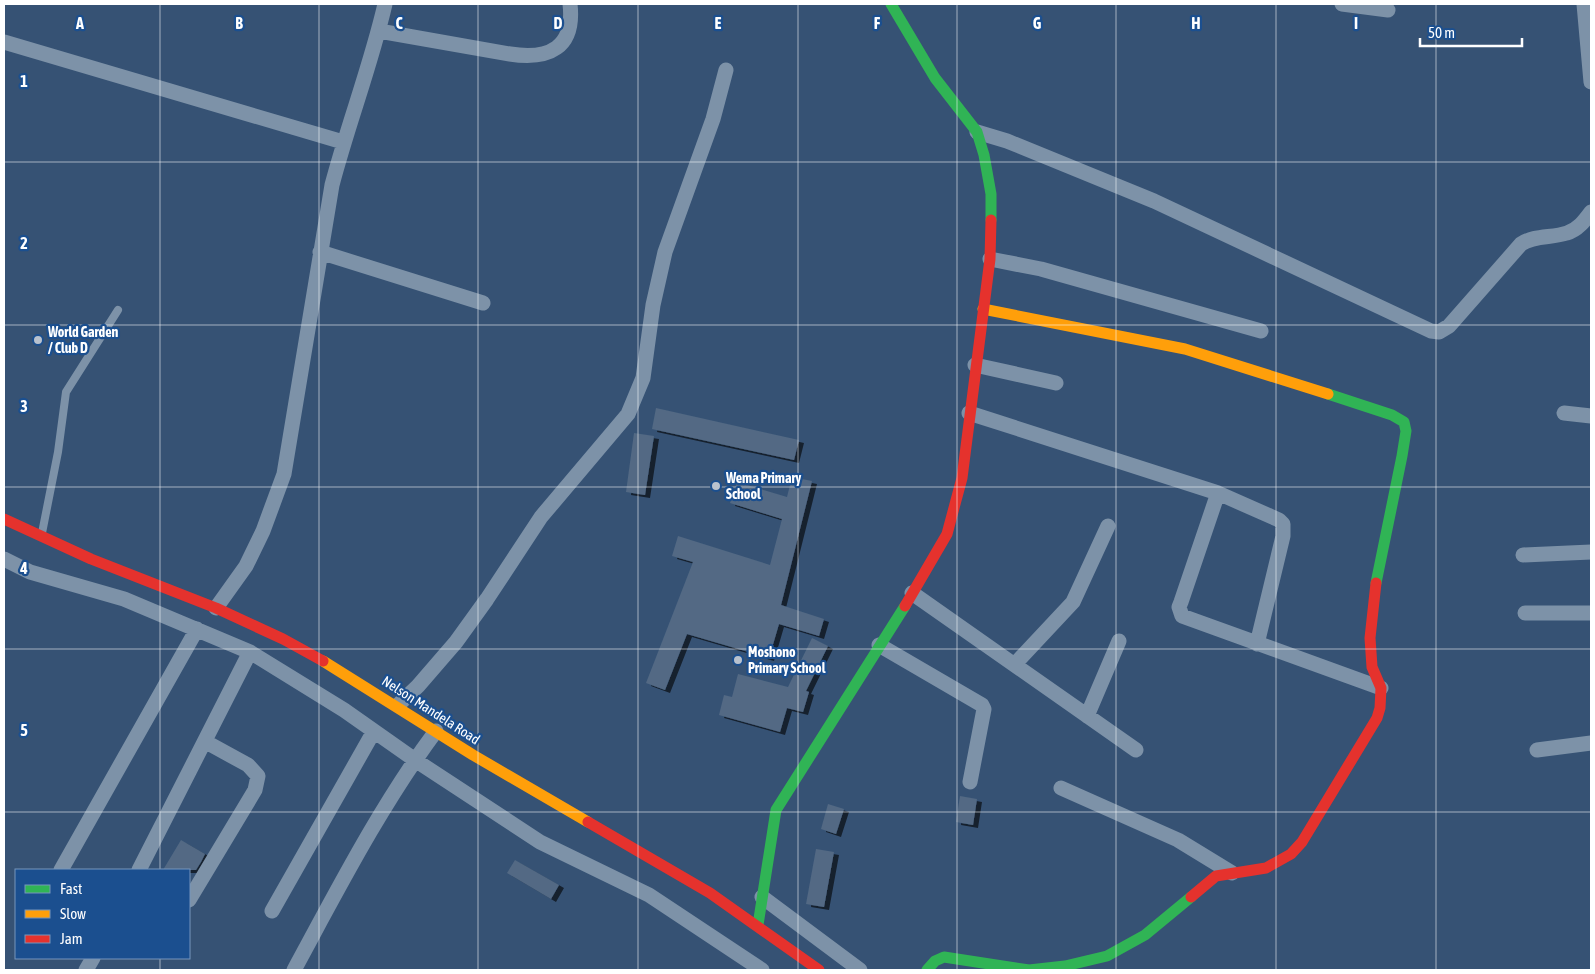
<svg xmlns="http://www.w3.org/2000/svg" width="1595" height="974" font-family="'Asap Condensed',sans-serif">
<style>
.building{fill:#526984;filter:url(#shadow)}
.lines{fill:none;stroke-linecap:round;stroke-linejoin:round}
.lane{stroke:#7d92a8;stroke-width:8}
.street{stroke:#7d92a8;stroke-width:15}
.fast{stroke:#30b455;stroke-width:11}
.slow{stroke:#ff9f0a;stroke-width:11}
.jam{stroke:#e5322d;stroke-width:11}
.grid{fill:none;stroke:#fff;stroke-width:1;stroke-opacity:0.55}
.poi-dot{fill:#b9c2ce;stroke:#1b4f8f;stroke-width:2}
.labels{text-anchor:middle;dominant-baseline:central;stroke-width:4.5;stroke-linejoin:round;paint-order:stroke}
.poi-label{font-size:14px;font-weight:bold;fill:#fff;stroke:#1b4f8f;text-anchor:start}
.street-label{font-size:14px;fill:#fff;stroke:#1b4f8f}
.grid-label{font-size:16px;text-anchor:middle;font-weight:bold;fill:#fff;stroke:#1b4f8f;stroke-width:4.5;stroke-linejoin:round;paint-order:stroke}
</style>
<defs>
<filter id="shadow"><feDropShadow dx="5" dy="3" stdDeviation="0" flood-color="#0009"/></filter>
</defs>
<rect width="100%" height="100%" fill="#365274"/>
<path class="building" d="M656,408L799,440L794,460L652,429Z
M634,433L654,436L645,495L626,492Z
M792,477L812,481L781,605L824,619L819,636L779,624L769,658L687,634L665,690L646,683L693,562L672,556L678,536L770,565L782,519L730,503L737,482L787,497Z
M812,638L828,646L806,691L809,692L803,712L787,708L780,732L719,715L724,695L732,697L738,674L788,687Z
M960,796L977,799L973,825L956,822Z
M828,804L844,809L836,834L821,829Z
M181,840L205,854L201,862L196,870H163Z
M816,849L834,852L824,907L806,904Z
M515,860L559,885L551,899L507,873Z"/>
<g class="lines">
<path class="lane" d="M42,533L58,452L66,392L118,310"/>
<path class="street" d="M1342,4L1388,10
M1584,4L1591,82
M379,31L510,54C549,60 575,48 570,4
M4,42L343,142
M977,132L1007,141L1154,201L1431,331L1439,332L1449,326L1521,244C1534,235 1552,238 1567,233C1578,230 1585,220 1591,212
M320,252L483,303
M990,259L1041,269L1261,331
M975,365L1056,383
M969,413L1218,493L1279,520L1283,524V536L1257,644
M1564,413L1591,416
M1218,493L1181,602L1179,607L1182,616L1381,688
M1523,555L1591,552
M4,559L30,572L124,599L250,652L344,710L415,760L540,842L649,895L762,970
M912,593L1136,750
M216,608L246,566L263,531L284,474L332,185C348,124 371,65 385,4
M1525,613H1591
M879,645L982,705L984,709L970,782
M1015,664L1073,602L1108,526
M398,705L418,686L456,642L487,599L541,517L628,414L643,378L653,305L665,252L713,119L726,70
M1087,716L1119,641
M1537,750L1591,743
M1061,788L1178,840L1232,873
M61,870L197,629
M139,870L250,652
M762,897L860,970
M189,900L255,790L258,776L248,765L206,742
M272,911L374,731
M86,970L93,958
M294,970C338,889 381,805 436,731"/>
<path class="fast" d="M891,4L935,78L977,132L984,155L991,194V220
M1328,394L1392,415L1404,422L1406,431L1402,456L1376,583
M758,925L776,810L905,606
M927,970L935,961L944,957L1029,970L1065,966L1107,956L1145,935L1191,897"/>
<path class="slow" d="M983,309L1185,349L1328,394
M323,661L473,755L588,822"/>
<path class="jam" d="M4,519L91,559L216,608L283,639L323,661
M905,606L947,534L962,478L990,259L991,220
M588,822L710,893L819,970
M1191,897L1216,876L1266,868L1291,854L1302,842L1377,718L1380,708L1381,688L1372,667L1370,638L1376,583"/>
</g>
<path class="grid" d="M160,4V870M319,4V970M478,4V970M638,4V970M798,4V970M957,4V970M1116,4V970M1276,4V970M1436,4V970M4,162H1591M4,325H1591M4,487H1591M4,649H1591M4,812H1591M160,958V970"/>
<g class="poi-dot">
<circle cx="38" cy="340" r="5"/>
<circle cx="716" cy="486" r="5"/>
<circle cx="738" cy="660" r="5"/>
</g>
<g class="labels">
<g class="poi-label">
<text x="48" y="332">World Garden<tspan x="48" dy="16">/ Club D</tspan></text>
<text x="726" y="478">Wema Primary<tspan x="726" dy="16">School</tspan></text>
<text x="748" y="652">Moshono<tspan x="748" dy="16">Primary School</tspan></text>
</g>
<g class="street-label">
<text transform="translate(431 710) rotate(33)">Nelson Mandela Road</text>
</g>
</g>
<g class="grid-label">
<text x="80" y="29">A</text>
<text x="239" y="29">B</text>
<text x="399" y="29">C</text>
<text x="558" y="29">D</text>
<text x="718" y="29">E</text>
<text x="877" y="29">F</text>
<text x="1037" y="29">G</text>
<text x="1196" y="29">H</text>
<text x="1356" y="29">I</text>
<text x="24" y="87">1</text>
<text x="24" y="249">2</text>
<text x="24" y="412">3</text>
<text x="24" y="574">4</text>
<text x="24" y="736">5</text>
</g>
<rect width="1595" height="974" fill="none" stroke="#ffffff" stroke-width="10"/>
<rect x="15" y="869" width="175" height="90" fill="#1b4f8f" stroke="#7695bc"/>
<rect x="25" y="885" width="25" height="8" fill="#30b455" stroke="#7695bc"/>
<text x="60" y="894" font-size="15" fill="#ffffff">Fast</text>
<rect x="25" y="910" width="25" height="8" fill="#ff9f0a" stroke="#7695bc"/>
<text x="60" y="919" font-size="15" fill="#ffffff">Slow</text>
<rect x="25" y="935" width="25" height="8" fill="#e5322d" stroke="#7695bc"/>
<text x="60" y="944" font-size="15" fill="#ffffff">Jam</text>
<path d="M1420 38v8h102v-8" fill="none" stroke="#ffffff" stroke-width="2.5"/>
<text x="1428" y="38" font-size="15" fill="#ffffff" stroke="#1b4f8f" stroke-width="4" paint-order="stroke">50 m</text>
</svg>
